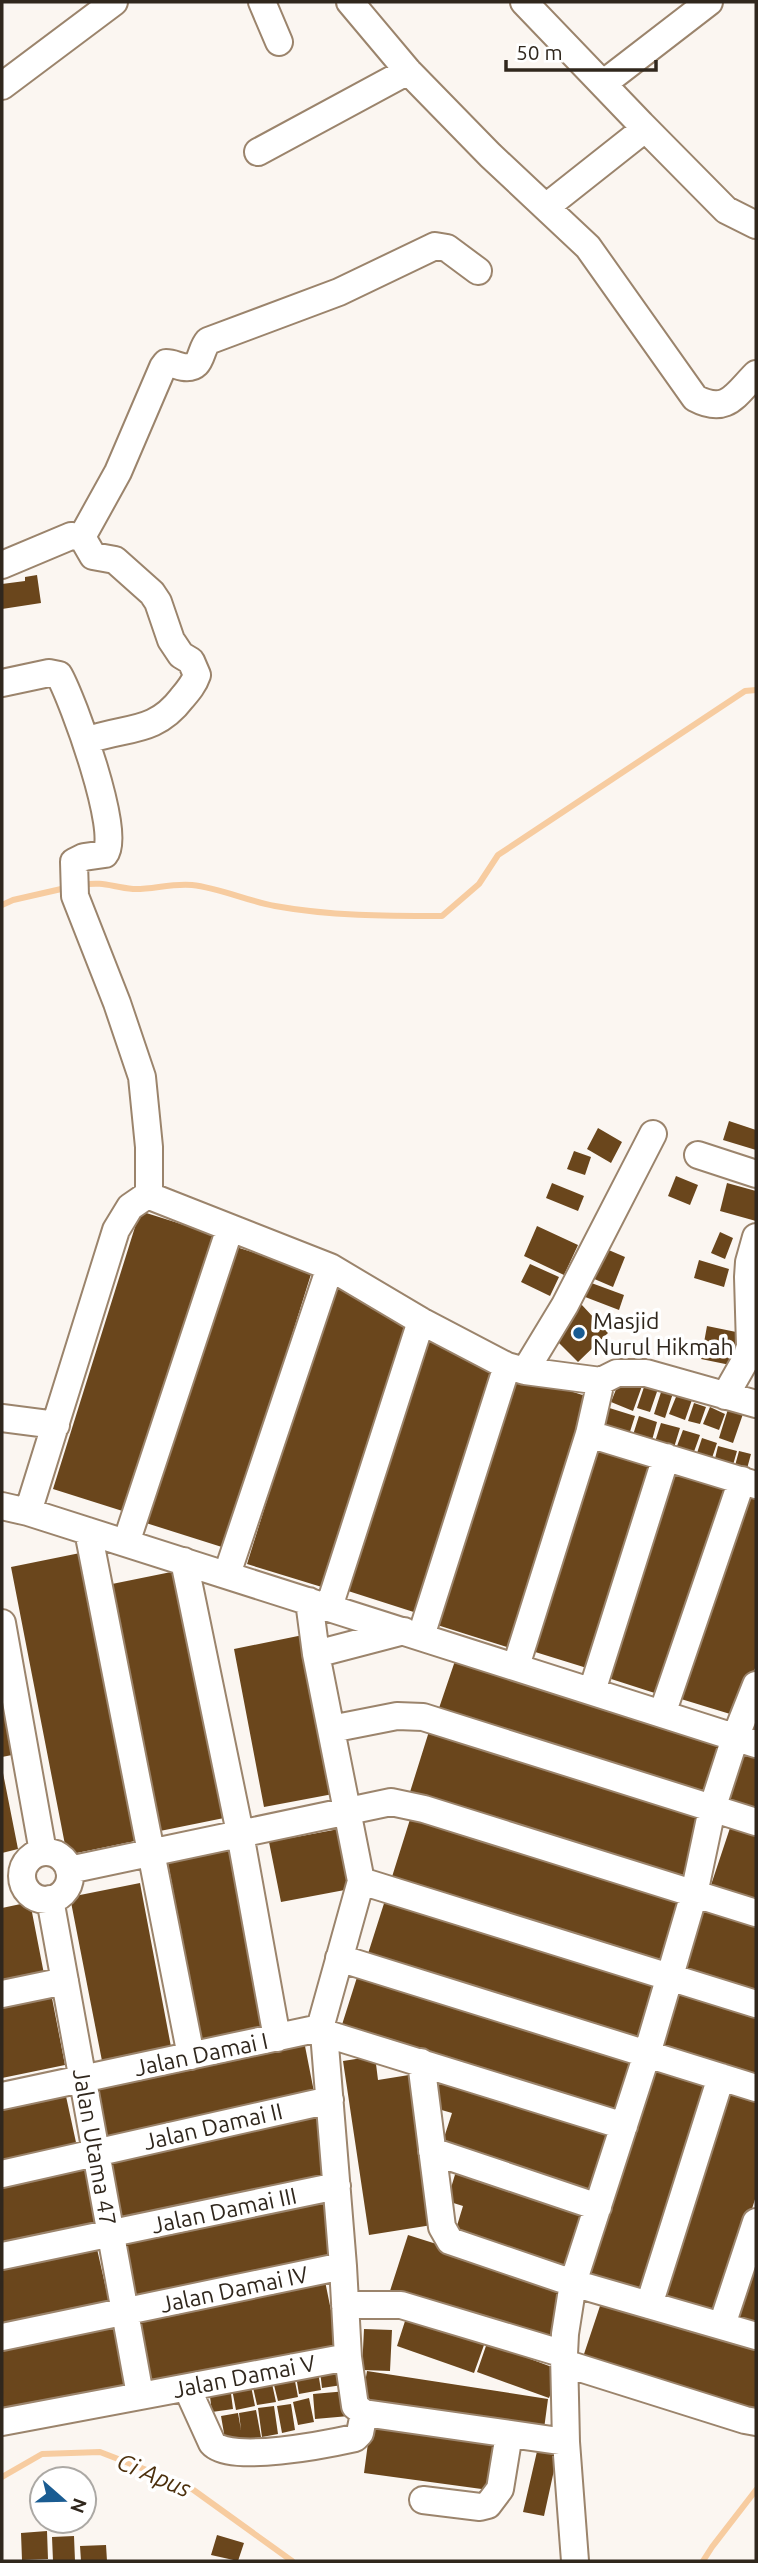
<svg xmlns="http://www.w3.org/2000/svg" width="758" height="2563" font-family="Ubuntu,sans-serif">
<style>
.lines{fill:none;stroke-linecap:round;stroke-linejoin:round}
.stream{stroke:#f7cca0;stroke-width:6}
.building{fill:#6a461c}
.minor-casing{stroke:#9b846c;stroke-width:30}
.minor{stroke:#fff;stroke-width:26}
.poi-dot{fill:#1a5c92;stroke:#fff;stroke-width:2.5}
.labels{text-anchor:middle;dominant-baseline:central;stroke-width:7;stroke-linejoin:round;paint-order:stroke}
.poi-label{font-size:23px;fill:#30271d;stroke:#fff;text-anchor:start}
.street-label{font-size:23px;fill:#30271d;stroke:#fff}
.water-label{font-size:24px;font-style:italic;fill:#4c300d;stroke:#fff}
</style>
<rect width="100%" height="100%" fill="#fbf6f1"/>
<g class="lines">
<path class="stream" d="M81,885C104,881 111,887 133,889C151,890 171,883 192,885C220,888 247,901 275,906C330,916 386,916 442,916L479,884L498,855L745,691L756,690
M2,905L13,900L70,887
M2,2477L42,2454L100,2452L188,2486L292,2561
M703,2561L712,2547L756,2490"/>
</g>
<path class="building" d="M37,575L41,603L2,609V584L25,581V577Z
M729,1121L756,1130V1150L723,1140Z
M598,1128L622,1142L611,1163L587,1149Z
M574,1151L591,1157L585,1175L567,1169Z
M676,1176L698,1185L690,1205L668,1196Z
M552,1183L584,1196L578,1211L546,1198Z
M727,1183L756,1191V1221L720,1211Z
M140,1211L219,1236L132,1514L53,1489Z
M537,1226L578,1245L564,1275L524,1256Z
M720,1232L733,1238L725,1259L711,1253Z
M233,1246L312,1271L225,1548L146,1523Z
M604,1248L625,1257L613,1287L592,1278Z
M699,1260L729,1269L724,1287L694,1278Z
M530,1264L559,1277L550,1296L521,1282Z
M586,1281L624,1295L619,1310L580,1295Z
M334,1286L413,1311L325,1588L247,1564Z
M581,1304L608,1333L578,1362L550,1334Z
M707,1326L741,1333L735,1366L701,1359Z
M423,1339L502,1364L423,1615L345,1590Z
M513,1373L592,1398L513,1649L434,1624Z
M621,1377L642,1386L633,1411L611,1402Z
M647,1378L660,1383L650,1412L637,1408Z
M663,1386L674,1390L665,1418L654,1414Z
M678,1392L693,1397L685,1420L669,1414Z
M694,1403L706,1407L700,1424L688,1421Z
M603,1406L635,1416L627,1441L595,1432Z
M729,1406L744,1411L733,1443L719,1438Z
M710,1407L725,1414L719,1430L703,1424Z
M639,1416L657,1422L651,1444L632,1438Z
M661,1423L680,1428L672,1454L653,1448Z
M683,1430L700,1435L691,1460L674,1454Z
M702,1438L717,1443L710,1464L695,1459Z
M597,1441L656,1459L590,1669L532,1651Z
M718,1446L737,1451L731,1472L713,1467Z
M739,1451L751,1454L745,1476L733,1473Z
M672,1463L731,1481L664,1696L605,1677Z
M747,1490L756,1493V1665L740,1717L681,1699Z
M85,1552L140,1840L67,1855L11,1567Z
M181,1570L229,1817L160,1831L112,1584Z
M303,1635L333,1794L264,1807L234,1649Z
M457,1655L729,1741L709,1800L437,1714Z
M2,1685L17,1754L2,1757Z
M431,1725L703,1812L682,1878L410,1792Z
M739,1745L756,1751V1810L721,1799Z
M3,1773L18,1849L2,1853V1774Z
M412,1813L684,1900L663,1966L391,1880Z
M733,1819L756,1826V1899L711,1885Z
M339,1829L350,1889L281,1902L269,1842Z
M237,1849L272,2029L202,2043L168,1863Z
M140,1883L172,2052L103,2066L70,1897Z
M387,1894L659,1980L638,2046L366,1960Z
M703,1900L756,1917V1990L682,1966Z
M30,1902L44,1974L2,1983V1908Z
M359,1971L631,2057L612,2117L340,2031Z
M679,1981L756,2005V2078L658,2047Z
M51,1993L65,2065L2,2078V2004Z
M304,2041L316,2102L104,2145L93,2084Z
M375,2056L378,2080L409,2075L432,2225L369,2235L343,2061Z
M652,2060L711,2078L644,2293L585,2274Z
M441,2074L609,2127L588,2194L441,2147L452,2113L431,2107Z
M726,2085L756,2094V2196L718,2318L659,2299Z
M64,2087L77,2147L2,2163V2100Z
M322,2115L333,2182L124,2225L110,2158Z
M92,2163L105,2227L2,2249V2182Z
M457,2168L585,2208L564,2275L453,2239L463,2206L447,2201Z
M325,2196L338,2262L135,2304L122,2238Z
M408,2235L569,2286L550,2345L389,2294Z
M756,2238V2328L730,2319Z
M95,2240L109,2302L2,2326V2261Z
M325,2281L339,2350L148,2390L135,2321Z
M602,2300L756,2349V2412L583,2357Z
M406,2318L484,2345L474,2373L397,2346Z
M114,2320L128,2392L2,2418V2343Z
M364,2329L392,2330L390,2371L362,2370Z
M487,2343L560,2370L549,2398L477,2372Z
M340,2369L342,2385L322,2388L320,2371Z
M367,2371L548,2399L544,2429L362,2401Z
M318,2372L321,2390L299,2394L296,2376Z
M294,2376L298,2397L278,2401L273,2381Z
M271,2379L276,2402L257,2405L252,2383Z
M230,2386L233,2409L212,2412L209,2389Z
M251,2386L255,2406L236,2410L232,2389Z
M347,2391L349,2416L315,2419L313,2394Z
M309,2398L314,2422L298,2425L293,2402Z
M291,2404L295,2430L282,2433L277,2406Z
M274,2406L278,2434L262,2437L258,2408Z
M256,2410L261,2437L226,2445L221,2416L238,2413L241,2430L239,2413Z
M370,2428L495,2445L489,2490L364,2473Z
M538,2447L558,2452L544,2516L523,2512Z
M47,2531L48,2559L22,2560L21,2533Z
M217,2535L244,2543L238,2561L211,2555Z
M74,2536L75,2561H53L52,2537Z
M106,2545L107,2561H81L80,2546Z"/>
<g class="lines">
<g class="minor-casing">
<path id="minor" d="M262,2L279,42
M350,2L408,71L490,155L588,247L695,398C727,415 735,395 756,374
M524,2L641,124V131L637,135L546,207
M604,83L709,2
M2,86L114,2
M641,124L726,210L756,225
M258,152L408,71
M2,565L71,536L82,537
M2,683L49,673L59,675C73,700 122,834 105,854L84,857L74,862L75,896L117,1003L142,1077L149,1147V1190L146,1196L130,1207L116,1230L28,1512
M86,741C125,726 154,735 182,698C188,691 194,684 197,675L191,661L181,655L171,640L158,602L152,593L115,560L93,556L82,537L118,472L163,367L166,363C173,363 177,366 183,367C203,370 199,351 208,341L339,292L435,246L447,248L478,271
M698,1155L756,1174
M147,1195L330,1267L421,1321L507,1366L525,1371L601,1381L617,1373H646L756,1404
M525,1371L565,1305L653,1134
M725,1396L746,1359L750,1346L748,1277L749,1262L756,1237
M2,1418L56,1425
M589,1434L756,1485
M2,1506L28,1512L756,1744
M88,1531L191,2056
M126,1543L230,1228
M184,1561L239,1828L277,2038
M227,1574L330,1267
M309,1601L316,1654L361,1881L320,2028L324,2033L343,2266L348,2357L355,2406L364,2413L566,2442
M329,1607L421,1321
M2,1623L43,1852
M421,1636L507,1366
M316,1654L404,1631
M516,1666L589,1434L601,1381
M592,1691L666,1457
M662,1714L742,1480
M331,1729L397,1716L423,1717L756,1822
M22 1876a24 24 0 1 1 48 0a24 24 0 1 1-48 0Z
M69,1870L391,1802L424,1809L756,1913
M361,1881L756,2004
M50,1899L140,2395
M339,1958L756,2088
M2,1994L65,1981
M324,2033L624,2126
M421,2062L442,2227L450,2241L573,2283L756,2336
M2,2096L320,2028
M432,2151L598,2207
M2,2174L330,2100
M2,2256L337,2186
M345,2305H401L564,2354
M649,2305L721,2077
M722,2325L756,2222
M2,2337L343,2266
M564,2363L745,2420L756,2422
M187,2388L212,2443C230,2464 328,2444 355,2438L360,2433L364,2413
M2,2422L348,2357
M423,2500L480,2507L488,2505L500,2489L509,2434
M575,2561L566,2442L564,2354L565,2334L573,2283L647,2054L694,1894L712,1809L735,1738L756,1685"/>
</g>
<use href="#minor" class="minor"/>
</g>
<circle class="poi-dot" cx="579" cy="1333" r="7"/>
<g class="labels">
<g class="poi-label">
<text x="593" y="1320">Masjid<tspan x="593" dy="26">Nurul Hikmah</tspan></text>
</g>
<g class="street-label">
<text transform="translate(201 2054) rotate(-12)">Jalan Damai I</text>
<text transform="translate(213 2126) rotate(-13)">Jalan Damai II</text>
<text transform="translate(95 2147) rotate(80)">Jalan Utama 47</text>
<text transform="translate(224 2210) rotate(-12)">Jalan Damai III</text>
<text transform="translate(234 2289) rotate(-12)">Jalan Damai IV</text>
<text transform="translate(244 2376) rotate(-11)">Jalan Damai V</text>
</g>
<g class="water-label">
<text transform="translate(154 2475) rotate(23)">Ci Apus</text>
</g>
</g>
<rect width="758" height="2563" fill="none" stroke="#30271d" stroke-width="7"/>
<g transform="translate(63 2500) rotate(110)"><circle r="33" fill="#ffffff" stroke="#aca9a5" stroke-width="2"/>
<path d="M0-5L12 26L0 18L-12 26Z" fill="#1a5c92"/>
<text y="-10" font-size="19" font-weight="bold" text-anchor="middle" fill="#30271d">N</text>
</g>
<path d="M506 60v10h150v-10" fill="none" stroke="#30271d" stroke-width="3.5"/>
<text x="516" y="60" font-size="21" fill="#30271d" stroke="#ffffff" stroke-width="5" paint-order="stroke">50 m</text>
</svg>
